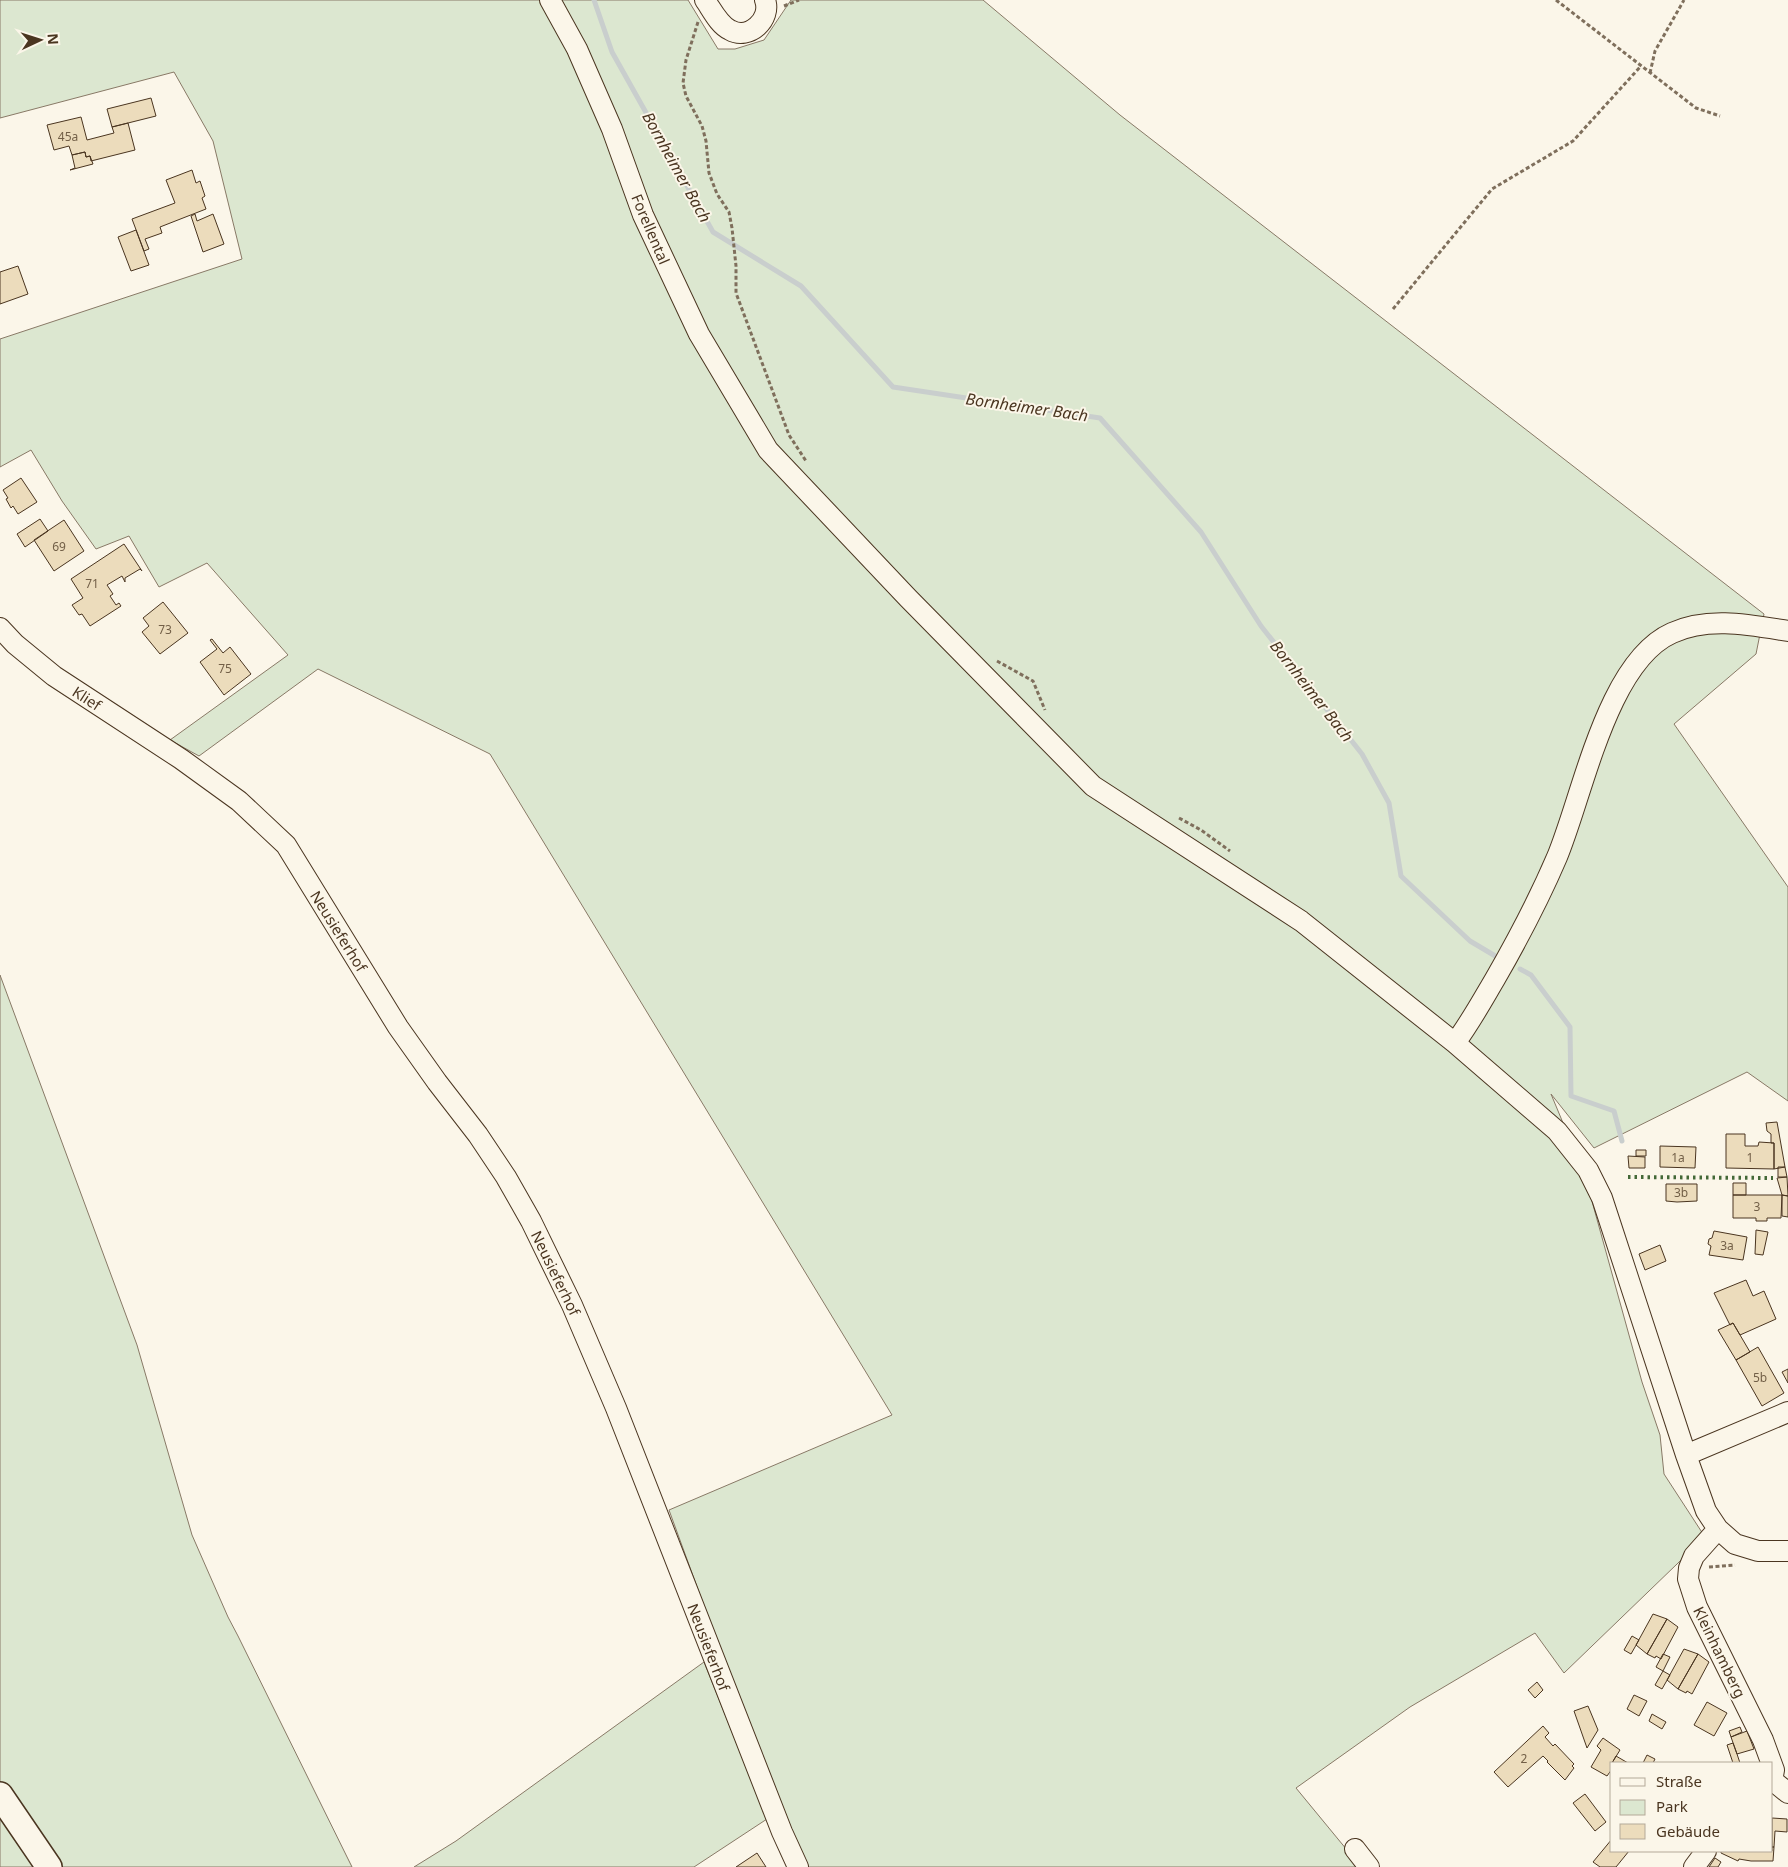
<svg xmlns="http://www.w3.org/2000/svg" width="1788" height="1867" font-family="'Noto Sans',sans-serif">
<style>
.green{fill:#dce7d0;stroke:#887966}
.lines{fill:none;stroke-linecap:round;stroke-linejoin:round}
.stream{stroke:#c9cecd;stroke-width:5}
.building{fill:#ecdcbc;stroke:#4a3520}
.minor-casing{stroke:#4a3520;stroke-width:22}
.major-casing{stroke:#4a3520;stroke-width:28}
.path{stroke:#7f6f5c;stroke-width:3;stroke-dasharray:4 2.5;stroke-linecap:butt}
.minor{stroke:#fbf6e9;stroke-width:20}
.major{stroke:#fbf6e9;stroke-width:25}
.hedge{stroke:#436837;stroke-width:4;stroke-dasharray:2.5 4;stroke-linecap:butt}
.labels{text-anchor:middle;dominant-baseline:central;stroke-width:4;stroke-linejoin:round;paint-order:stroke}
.number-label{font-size:12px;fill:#725f47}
.street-label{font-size:15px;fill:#4a3520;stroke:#fbf6e9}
.water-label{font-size:16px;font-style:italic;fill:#4a3520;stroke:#fbf6e9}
</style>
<rect width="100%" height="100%" fill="#fbf6e9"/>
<path class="green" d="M0,0H688L718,49H735L764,40L791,0H983L1120,115L1764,614L1756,654L1674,724L1788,887V1101L1747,1072L1594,1148L1551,1094L1585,1176L1642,1382L1660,1435L1664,1474L1705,1537L1564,1673L1535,1633L1410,1707L1296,1788L1361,1867H803L785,1828L669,1510L892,1415L490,754L318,669L199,756L170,740L288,655L207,563L159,587L129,536L96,549L62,501L31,450L0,467V339L242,259L213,141L174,72L0,118Z
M0,975L137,1345L192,1535L228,1617L238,1636L352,1867H0Z
M704,1662L767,1819L694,1867H414L456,1841Z"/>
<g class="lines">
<path class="stream" d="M594,0L612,52L713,232L801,286L893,387L1100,418L1201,532L1261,626L1362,754L1389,803L1401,876L1470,941L1497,957
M1520,969L1531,975L1570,1027L1571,1096L1614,1111L1622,1141"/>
</g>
<path class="building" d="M151,98L156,116L112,127L107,109Z
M81,117L87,140L114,133L112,127L128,123L135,150L91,161L90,156L86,157L85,152L72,155L69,146L54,150L47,125Z
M85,152L86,157L90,156L93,164L70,170L75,168L72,155Z
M192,170L196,183L200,181L205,196L202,198L206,209L160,227L162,233L145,239L149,249L144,251L132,219L175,203L166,180Z
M195,214L197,221L213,214L224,244L203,252L191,216Z
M136,230L149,265L131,271L118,237Z
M18,266L28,294L0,304V272Z
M21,478L37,502L18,514L13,506L11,508L6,499L8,498L3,490Z
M40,519L48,531L25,547L17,534Z
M64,520L84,551L54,571L34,540Z
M124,544L142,571L140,569L125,578V582L122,576L107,585L113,594L110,596L116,605L119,603L121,606L90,626L82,614L79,615L72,605L83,598L71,579Z
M163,602L188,633L160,654L142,632L149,626L143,618Z
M212,639L223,653L230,647L251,674L224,695L200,662L217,649L210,640Z
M1777,1122L1785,1167L1774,1169V1143H1771V1134L1767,1131L1766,1123Z
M1726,1134H1745V1146H1758L1759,1142L1774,1143V1169L1726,1168Z
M1660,1146L1696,1147L1695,1168L1660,1167Z
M1636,1150H1646V1156H1636Z
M1628,1156L1645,1157V1168H1629Z
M1778,1167H1785L1787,1177H1778Z
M1787,1177L1788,1196L1782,1195L1777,1178Z
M1733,1183H1746V1195H1733Z
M1666,1184H1697V1201L1677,1202L1666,1201Z
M1733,1195H1782L1781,1218H1767V1221H1756V1218H1733Z
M1782,1195L1788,1196V1217L1782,1216Z
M1756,1230L1768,1232L1763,1255L1755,1254Z
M1714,1231L1747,1237L1743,1260L1709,1255L1711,1246L1708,1244L1709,1239L1712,1238Z
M1660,1245L1666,1261L1645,1270L1639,1254Z
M1746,1280L1753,1296L1764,1291L1776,1319L1740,1335L1733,1323L1730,1325L1714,1293Z
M1733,1323L1750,1352L1736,1360L1718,1330Z
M1758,1347L1784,1393L1762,1406L1736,1360Z
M1788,1369V1383L1782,1372Z
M1653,1614L1667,1619L1647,1654L1636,1645Z
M1667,1619L1678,1627L1661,1659L1656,1656L1655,1658L1647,1654Z
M1632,1636L1639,1640L1631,1654L1624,1650Z
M1684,1649L1698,1654L1678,1689L1667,1680Z
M1663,1654L1670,1657L1663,1671L1656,1667Z
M1698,1654L1709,1662L1692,1694L1687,1691L1686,1693L1678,1689Z
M1663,1671L1670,1675L1662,1689L1655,1685Z
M1537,1682L1543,1690L1535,1698L1528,1690Z
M1634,1695L1647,1701L1639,1716L1627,1709Z
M1707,1702L1727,1713L1714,1736L1694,1725Z
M1588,1706L1598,1730L1587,1748L1574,1711Z
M1652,1714L1666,1722L1662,1729L1649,1721Z
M1543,1726L1549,1733L1545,1737L1553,1746L1555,1744L1574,1764L1572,1766L1574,1768L1565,1780L1547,1762L1548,1761L1543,1756L1508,1787L1494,1772Z
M1740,1727L1742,1732L1731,1737L1729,1731Z
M1747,1731L1754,1749L1737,1754L1731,1737Z
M1603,1738L1620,1750L1612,1763V1769L1607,1776L1591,1767L1601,1750L1597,1746Z
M1733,1743L1737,1754L1740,1763H1733L1727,1745Z
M1647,1755L1655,1759L1653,1763H1643Z
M1616,1756L1628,1763H1612Z
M1585,1794L1606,1822L1595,1831L1573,1803Z
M1772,1818L1787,1819V1832L1775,1831L1774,1847H1772Z
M1612,1839V1851H1629L1616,1867H1600L1593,1862Z
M1772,1847H1774L1773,1861H1751L1739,1859L1738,1861L1721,1853V1851H1772Z
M757,1853L766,1867H736Z
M1715,1858L1721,1862L1718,1867H1709Z"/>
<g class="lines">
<g class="minor-casing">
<path id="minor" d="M550,0L577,49L612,129L643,215L699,334L768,450L908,598L1093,786L1301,921L1455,1043L1557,1131L1588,1170L1602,1198L1686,1455L1706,1511L1718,1529L1735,1544L1758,1551H1788
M705,0C712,10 719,25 730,30C749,41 772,19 765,0
M0,628L15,644L54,676L181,759L239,801L286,845L398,1027L437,1082L478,1135L506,1177L531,1221L572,1305L616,1408L782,1832L798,1867
M1455,1043C1470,1023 1482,1001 1495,979C1518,939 1539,899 1557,857C1583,795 1607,662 1672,633C1708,616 1751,625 1788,631
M1686,1455L1788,1412
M1718,1529L1694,1556L1689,1568L1688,1579L1697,1607L1763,1740L1774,1770L1772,1781
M1772,1780L1788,1793
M1355,1849L1369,1867
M1694,1867L1706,1851"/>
</g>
<g class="major-casing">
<path id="major" d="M0,1795L49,1867"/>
</g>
<path class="path" d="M1556,0L1696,108L1720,116
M784,6L799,0
M698,22L686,60L683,83L686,96L702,126L706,141L709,173L717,194L729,212L732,228L736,266V293L789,435L806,461
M1650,73L1655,51L1684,0
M1393,309L1492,189L1573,141L1641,66
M997,661L1033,681L1045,710
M1179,818L1201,830L1230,851
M1709,1567L1735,1565"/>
<use href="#minor" class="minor"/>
<use href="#major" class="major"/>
<path class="hedge" d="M1628,1177L1773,1178"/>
</g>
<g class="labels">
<g class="number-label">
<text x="68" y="136">45a</text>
<text x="59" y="546">69</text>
<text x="92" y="583">71</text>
<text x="165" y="629">73</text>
<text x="225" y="668">75</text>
<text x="1678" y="1157">1a</text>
<text x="1750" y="1157">1</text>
<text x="1681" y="1192">3b</text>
<text x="1757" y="1206">3</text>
<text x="1727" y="1245">3a</text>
<text x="1760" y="1377">5b</text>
<text x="1524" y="1758">2</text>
</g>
<g class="street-label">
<text transform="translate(651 229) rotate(67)">Forellental</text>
<text transform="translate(87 698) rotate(33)">Klief</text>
<text transform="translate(339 931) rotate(58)">Neusieferhof</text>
<text transform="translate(556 1273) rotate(64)">Neusieferhof</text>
<text transform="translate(709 1647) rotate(69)">Neusieferhof</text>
<text transform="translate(1720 1652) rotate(64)">Kleinhamberg</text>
</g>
<g class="water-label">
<text transform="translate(677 167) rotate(61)">Bornheimer Bach</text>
<text transform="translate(1027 407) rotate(8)">Bornheimer Bach</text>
<text transform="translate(1312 691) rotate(52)">Bornheimer Bach</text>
</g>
</g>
<rect x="1610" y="1762" width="162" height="90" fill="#fbf6e9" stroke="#b4a999"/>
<rect x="1620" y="1778" width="25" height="8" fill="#fbf6e9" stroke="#b4a999"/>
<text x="1656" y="1787" font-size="15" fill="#4a3520">Straße</text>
<rect x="1620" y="1800" width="25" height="15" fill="#dce7d0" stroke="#b4a999"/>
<text x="1656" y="1812" font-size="15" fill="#4a3520">Park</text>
<rect x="1620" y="1824" width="25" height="15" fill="#ecdcbc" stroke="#b4a999"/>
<text x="1656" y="1837" font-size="15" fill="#4a3520">Gebäude</text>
<g transform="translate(40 40) rotate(86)" stroke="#fbf6e9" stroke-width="4" paint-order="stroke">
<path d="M0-4L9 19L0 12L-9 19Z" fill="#4a3520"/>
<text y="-8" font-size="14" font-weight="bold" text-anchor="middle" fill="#4a3520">N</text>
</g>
</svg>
